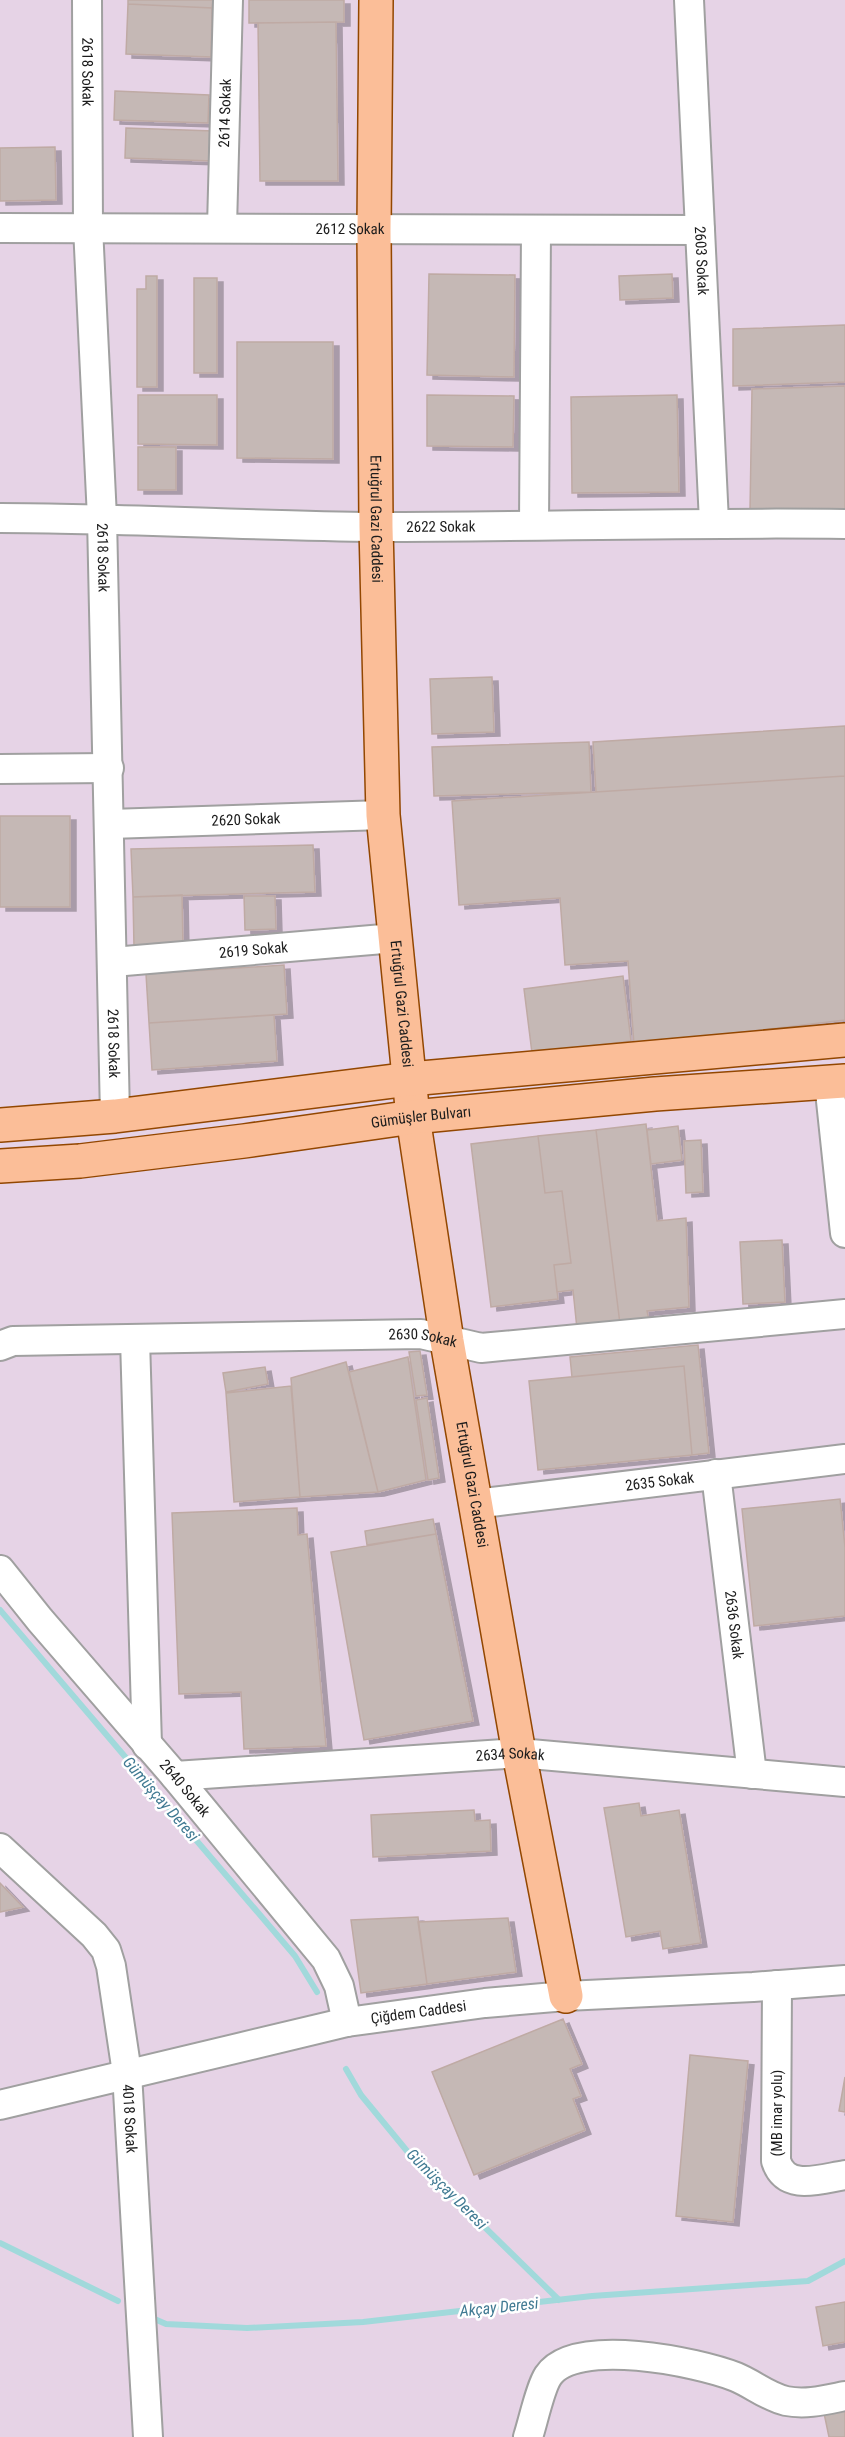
<svg xmlns="http://www.w3.org/2000/svg" width="845" height="2437" font-family="'Roboto Condensed',sans-serif">
<style>
.industrial{fill:#e6d3e6}
.lines{fill:none;stroke-linecap:round;stroke-linejoin:round}
.stream{stroke:#a1d9db;stroke-width:6}
.building{fill:#c5b8b5;stroke:#bfaaa4;stroke-width:1.5;filter:url(#shadow)}
.minor-casing{stroke:#a0a0a0;stroke-width:32}
.major-casing{stroke:#934701;stroke-width:36}
.minor{stroke:#fff;stroke-width:28}
.major{stroke:#fbbe98;stroke-width:33}
.labels{text-anchor:middle;dominant-baseline:central;stroke-width:5;stroke-linejoin:round;paint-order:stroke}
.street-label{font-size:15px;fill:#1c1c1c;stroke:#fff}
.water-label{font-size:16px;font-style:italic;fill:#417a93;stroke:#fff}
</style>
<defs>
<filter id="shadow"><feDropShadow dx="6" dy="4" stdDeviation="0" flood-color="#0004"/></filter>
</defs>
<rect width="100%" height="100%" fill="#ede7e1"/>
<path class="industrial" d="M0,0H845V2437H0Z"/>
<g class="lines">
<path class="stream" d="M0,1610L295,1956L317,1992
M346,2069L361,2095L407,2151L559,2300
M0,2243L118,2301
M150,2317L166,2324L247,2328L363,2322L592,2296L808,2281L845,2261"/>
</g>
<path class="building" d="M128,0H213L212,8L128,4Z
M249,0H344V22L249,23Z
M128,4L212,8L211,57L126,54Z
M336,22L338,181H260L258,23Z
M115,91L209,95L208,123L114,120Z
M126,128L214,131L213,161L125,158Z
M55,147L56,200L0,201V148Z
M429,274L515,275L514,377L427,375Z
M672,274L673,298L620,300L619,276Z
M146,276H157V387H137V289H146Z
M194,278H217V373H194Z
M845,325V382L733,386V329Z
M237,342H333V459L237,458Z
M845,386V513L750,511L752,389Z
M138,395H217V445L138,444Z
M427,395L514,396L513,447L427,446Z
M677,395L679,492L572,493L571,397Z
M138,447H176V490H138Z
M492,677L494,732L432,734L430,679Z
M845,726V776L596,792L593,742Z
M589,742L591,792L434,796L432,747Z
M845,776V1020L634,1045L628,961L565,965L560,898L459,905L452,801Z
M0,816H70V907H0Z
M313,845L315,892L133,897L131,849Z
M182,895L183,946L134,947L133,897Z
M244,896H275L276,929L245,930Z
M284,965L287,1014L149,1023L146,974Z
M623,976L631,1041L532,1053L524,989Z
M274,1015L277,1061L152,1070L149,1023Z
M646,1124L657,1221L686,1218L689,1307L647,1311L649,1320L620,1324L596,1130Z
M678,1126L682,1160L651,1164L647,1130Z
M596,1130L620,1324L577,1329L573,1290L557,1292L554,1265L571,1263L562,1191L545,1193L538,1136Z
M538,1136L545,1193L562,1191L571,1263L554,1265L558,1299L491,1307L471,1144Z
M701,1140L703,1192L686,1193L684,1141Z
M782,1240L785,1302L743,1304L740,1242Z
M698,1345L709,1453L692,1455L684,1366L572,1377L570,1357Z
M420,1351L427,1395L416,1396L409,1352Z
M408,1357L426,1480L378,1492L349,1372Z
M346,1362L378,1492L300,1497L291,1378Z
M684,1366L692,1455L538,1470L529,1381Z
M265,1367L268,1384L226,1392L223,1373Z
M291,1386L300,1497L234,1502L226,1393Z
M427,1398L439,1478L428,1480L416,1400Z
M840,1499L845,1547V1616L754,1626L742,1509Z
M297,1508L298,1535L307,1534L326,1746L244,1749L241,1692L179,1694L172,1513Z
M433,1519L436,1534L367,1545L365,1531Z
M436,1534L473,1721L364,1740L331,1552Z
M639,1803L641,1816L679,1810L701,1943L663,1949L660,1931L626,1937L604,1808Z
M474,1810L475,1821L490,1820L491,1851L373,1857L371,1815Z
M0,1883L23,1907L0,1912Z
M418,1917L427,1984L361,1993L351,1920Z
M508,1918L516,1972L427,1984L418,1922Z
M563,2019L582,2064L570,2069L581,2096L573,2099L585,2130L474,2175L432,2072Z
M690,2055L748,2061L733,2222L676,2216Z
M845,2077V2112L839,2111Z
M845,2302V2342L823,2346L816,2307Z
M845,2409V2437H829L824,2413Z"/>
<g class="lines">
<g class="minor-casing">
<g id="minor">
<path id="s1" d="M87,0L88,227L102,518L115,1116"/>
<path id="s2" d="M689,0L714,522"/>
<path id="s3" d="M222,227L228,0"/>
<path id="s4" d="M0,228L700,230"/>
<path id="s5" d="M0,518C126,518 251,526 377,527C533,527 689,522 845,524"/>
<path d="M534,525L536,230"/>
<path d="M0,769L109,768"/>
<path id="s6" d="M110,824L383,815"/>
<path id="s7" d="M113,962L395,938"/>
<path d="M829,1082L845,1233"/>
<path d="M135,1339L147,1745"/>
<path id="s8" d="M0,1346L13,1341L421,1334L481,1348L845,1314"/>
<path id="s9" d="M716,1474L752,1774"/>
<path id="s10" d="M475,1504L845,1459"/>
<path id="s11" d="M0,1570L40,1620L175,1776L326,1959L339,1986L347,2022"/>
<path id="s12" d="M175,1776L519,1753L845,1782"/>
<path id="s13" d="M0,1848L94,1935L106,1950L111,1966L127,2073L148,2437"/>
<path d="M777,1985L776,2161C786,2192 820,2179 845,2175"/>
<path id="s14" d="M0,2105L347,2022L485,2003L566,1996L753,1987L845,1980"/>
<path d="M528,2437C533,2422 540,2388 548,2376C574,2336 698,2362 736,2377C753,2384 768,2397 786,2401C806,2405 825,2400 845,2396"/>
</g>
</g>
<g class="major-casing">
<g id="major">
<path id="s15" d="M376,0L374,230L376,527L383,815L413,1117L447,1341L519,1753L566,1996"/>
<path d="M0,1125L115,1116L410,1079L845,1040"/>
<path id="s16" d="M0,1166L80,1161L244,1141L413,1117L655,1094L845,1081"/>
</g>
</g>
<use href="#minor" class="minor"/>
<use href="#major" class="major"/>
</g>
<g class="labels">
<g class="street-label">
<text stroke="none"><textPath href="#s1" startOffset="72">2618 Sokak</textPath></text>
<text stroke="none"><textPath href="#s3" startOffset="114">2614 Sokak</textPath></text>
<text stroke="none"><textPath href="#s4" startOffset="350">2612 Sokak</textPath></text>
<text stroke="none"><textPath href="#s2" startOffset="261">2603 Sokak</textPath></text>
<text stroke="none"><textPath href="#s15" startOffset="519">Ertuğrul Gazi Caddesi</textPath></text>
<text stroke="none"><textPath href="#s5" startOffset="441">2622 Sokak</textPath></text>
<text stroke="none"><textPath href="#s1" startOffset="558">2618 Sokak</textPath></text>
<text stroke="none"><textPath href="#s6" startOffset="136">2620 Sokak</textPath></text>
<text stroke="none"><textPath href="#s7" startOffset="141">2619 Sokak</textPath></text>
<text stroke="none"><textPath href="#s15" startOffset="1005">Ertuğrul Gazi Caddesi</textPath></text>
<text stroke="none"><textPath href="#s1" startOffset="1044">2618 Sokak</textPath></text>
<text stroke="none"><textPath href="#s16" startOffset="424">Gümüşler Bulvarı</textPath></text>
<text stroke="none"><textPath href="#s8" startOffset="424">2630 Sokak</textPath></text>
<text stroke="none"><textPath href="#s10" startOffset="186">2635 Sokak</textPath></text>
<text stroke="none"><textPath href="#s15" startOffset="1491">Ertuğrul Gazi Caddesi</textPath></text>
<text stroke="none"><textPath href="#s9" startOffset="152">2636 Sokak</textPath></text>
<text stroke="none"><textPath href="#s12" startOffset="336">2634 Sokak</textPath></text>
<text stroke="none"><textPath href="#s11" startOffset="286">2640 Sokak</textPath></text>
<text stroke="none"><textPath href="#s14" startOffset="429">Çiğdem Caddesi</textPath></text>
<text transform="translate(777 2113) rotate(-90)">(MB imar yolu)</text>
<text stroke="none"><textPath href="#s13" startOffset="318">4018 Sokak</textPath></text>
</g>
<g class="water-label">
<text transform="translate(161 1799) rotate(49)">Gümüşçay Deresi</text>
<text transform="translate(447 2189) rotate(45)">Gümüşçay Deresi</text>
<text transform="translate(499 2307) rotate(-6)">Akçay Deresi</text>
</g>
</g>
</svg>
